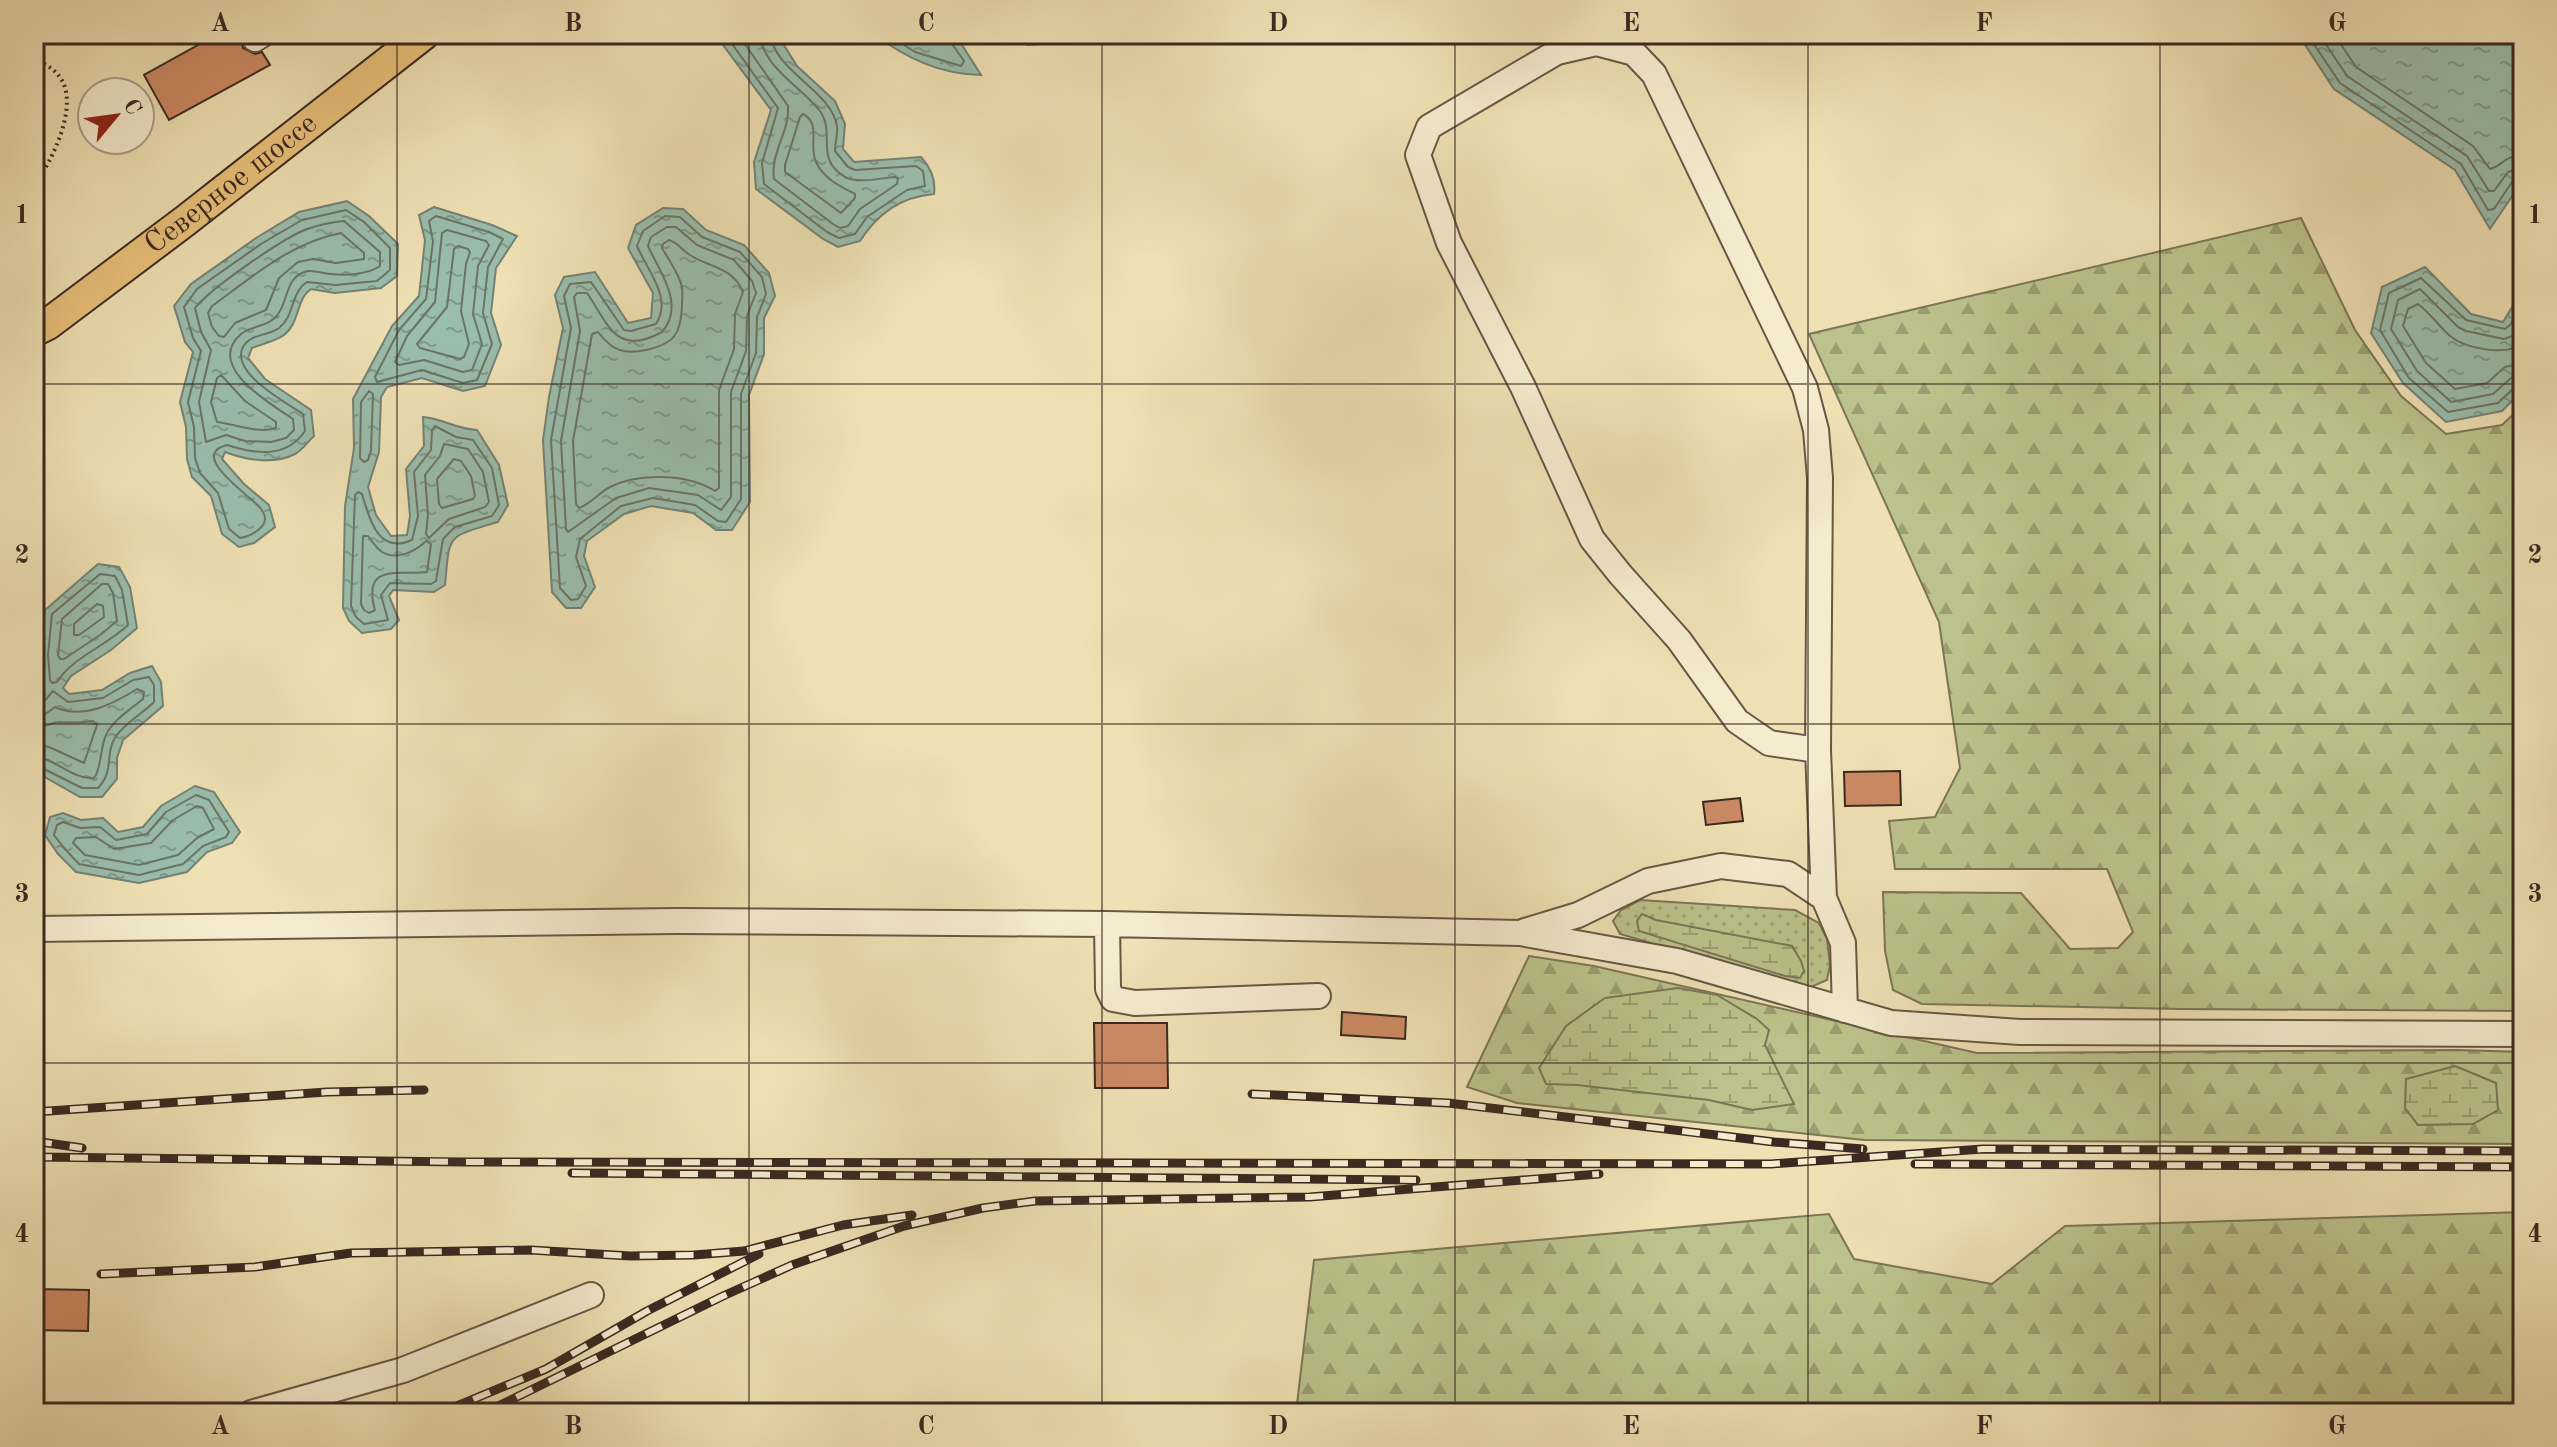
<svg xmlns="http://www.w3.org/2000/svg" width="2557" height="1447" font-family="'Old Standard TT',serif">
<style>
.grass{fill:url(#grass-dots);stroke:#7b7656;stroke-width:2}
.forest{fill:url(#forest-firs);stroke:#7b7656;stroke-width:2}
.wetland{fill:url(#wetland-marsh);stroke:#7b7656;stroke-width:2}
.water{fill:url(#water-ripples);stroke:#748275;stroke-width:2}
.lines{fill:none;stroke-linecap:round;stroke-linejoin:round}
.shore{stroke:#6a7467;stroke-width:2}
.building{fill:#cc8a64;stroke:#3a2921;stroke-width:2}
.minor-casing{stroke:#675746;stroke-width:28}
.major-casing{stroke:#3a2921;stroke-width:34}
.path{stroke:#3a2921;stroke-width:4;stroke-dasharray:2 4;stroke-linecap:butt}
.minor{stroke:#f5ecce;stroke-width:24}
.major{stroke:#e8c07a;stroke-width:30}
.rail-casing{stroke:#3a2921;stroke-width:9}
.rail{stroke:#f5ecce;stroke-width:6;stroke-dasharray:18;stroke-linecap:butt}
.grid{fill:none;stroke:#3a2921;stroke-width:2;stroke-opacity:0.55}
.labels{text-anchor:middle;dominant-baseline:central;stroke-width:7;stroke-linejoin:round;paint-order:stroke}
.street-label{font-size:30px;fill:#3a2921;stroke:#f5ecce}
.neatline{fill:none;stroke:#3a2921;stroke-width:3}
.grid-label{font-size:26px;text-anchor:middle;font-weight:bold;fill:#3a2921}
</style>
<defs>
<pattern id="grass-dots" width="8" height="8" patternUnits="userSpaceOnUse" patternTransform="scale(2)"><rect width="8" height="8" fill="#bcc28b"/><path d="M2 2h.1M6 6h.1" fill="none" stroke="#9a9e71" stroke-width="1.8" stroke-linecap="round"/></pattern>
<pattern id="forest-firs" width="22" height="20" patternUnits="userSpaceOnUse" patternTransform="scale(2)"><rect width="22" height="20" fill="#bcc28b"/><path d="M5 1l3.5 6h-7zM16 11l3.5 6h-7z" fill="#9a9e71"/></pattern>
<pattern id="wetland-marsh" width="20" height="14" patternUnits="userSpaceOnUse" patternTransform="scale(2)"><rect width="20" height="14" fill="#bcc28b"/><path d="M1 5h8M5 5V1M11 12h8M15 12V8" fill="none" stroke="#9a9e71"/></pattern>
<pattern id="water-ripples" width="26" height="14" patternUnits="userSpaceOnUse" patternTransform="scale(2)"><rect width="26" height="14" fill="#9abead"/><path d="M2 4q2-2 4 0t4 0M15 11q2-2 4 0t4 0" fill="none" stroke="#7f9a8c"/></pattern>
</defs>
<rect width="100%" height="100%" fill="#efe1b4"/>
<filter id="stains"><feTurbulence type="fractalNoise" baseFrequency=".0025" numOctaves="4"/><feColorMatrix values="0 0 0 0 .2 0 0 0 0 .09 0 0 0 0 .02 0 0 0 .5 -.17"/></filter>
<radialGradient id="worn" r=".72"><stop offset=".6" stop-color="#630" stop-opacity="0"/><stop offset="1" stop-color="#630" stop-opacity=".3"/></radialGradient>
<path class="grass" d="M1640,900L1795,910L1819,923L1827,939L1830,965L1827,980L1811,987L1774,979L1620,934L1613,921L1621,910Z"/>
<path class="forest" d="M2301,218L2355,330L2401,396L2446,434L2502,425L2523,405V1011L2181,1009L1922,1004L1893,990L1885,951L1883,892L2021,893L2070,949L2118,948L2133,932L2107,869H1895L1889,821L1935,817L1960,768L1939,622L1809,334Z
M1529,956L1594,966L1977,1053L2458,1050L2523,1052V1144L1864,1140L1517,1103L1467,1087Z
M2523,1212V1413H1296L1314,1260L1829,1214L1854,1259L1992,1284L2065,1226Z"/>
<path class="wetland" d="M1642,914L1656,920L1792,946L1801,961L1804,971L1800,978L1785,976L1639,931L1637,921Z
M1678,988L1717,995L1757,1019L1769,1030L1765,1045L1794,1104L1752,1110L1709,1100L1577,1085L1546,1084L1539,1068L1566,1026L1605,998Z
M2455,1066L2496,1083L2498,1110L2473,1124L2418,1125L2405,1108L2406,1079Z"/>
<path class="water" d="M715,34H777L797,66L835,101L845,124L843,149L854,162L921,157C931,168 936,180 934,194C901,197 878,213 860,241L838,247L823,239L756,189L754,162L771,110Z
M873,34H955L981,75C938,74 907,58 873,34Z
M1007,34H1178L1027,45Z
M2298,34H2523V180L2490,229L2455,170L2334,89Z
M347,201L369,216L398,244L397,276L381,288L335,293L311,289C296,299 300,323 284,335C276,341 262,344 252,348L248,358L265,379L311,410L314,436C308,441 302,451 295,454C274,465 246,460 225,452L222,459L244,484L269,505L275,527L254,543L239,547L222,534L211,496L192,477L187,459L186,427L180,402L193,352L185,342L174,306L191,284L256,238L299,212Z
M434,207L492,225L517,236L496,268L491,313L501,345L485,386L463,391L422,378L387,387L381,397L379,452L368,487L376,515L391,536L407,535L410,516L406,469L424,446L423,417C444,419 456,429 477,430L499,465L508,505L498,522C446,538 450,532 445,585L434,592L393,590L389,596L399,620L391,629L362,633L349,621L343,608L345,506L354,448L353,399L392,326L419,296L425,240L419,215Z
M663,208L683,209L706,230L744,245L769,273L775,296L764,318V354L749,395L750,502L732,530H716L693,513L651,506L624,514L587,541L584,556L595,587L581,608H566L552,592L543,440L549,397L563,328L555,295L564,277L595,272L628,323L651,318L653,293L628,248L636,225Z
M2425,267L2471,314L2503,322L2523,289V390L2502,411L2446,422L2403,383L2371,333L2382,287Z
M98,564L119,567L130,587L137,628L111,650L71,676L63,688L69,694L102,690L130,673L152,666L161,682L163,706L123,740L117,758V779L102,797H80L34,771V704L43,689L39,655L45,610Z
M195,786L214,792L240,832L232,843L207,852L187,872L139,883L76,872L58,854L45,835L50,817L63,813L81,820L103,818L118,832L143,827L161,806Z"/>
<g class="lines">
<path class="shore" d="M725,34L778,108L762,163L764,184L827,232L839,238L855,234L867,217L907,190L925,186L923,171L916,166L855,170L848,167L835,151C835,143 838,134 837,126C831,90 775,72 770,34
M738,34L788,106C790,131 770,153 774,179L833,224L840,228L848,226L860,209L897,184L898,179L895,177C881,178 858,184 845,177C814,159 836,134 820,111C803,88 762,67 760,34
M887,34L915,52L961,66L964,61L950,41L949,34
M2307,34L2340,83L2461,164L2488,210L2494,209L2514,179L2523,177
M2319,34L2347,76L2467,156L2489,191H2494L2508,172L2523,167
M2334,34L2356,67L2473,146L2490,169C2501,167 2505,155 2523,155
M803,114C822,124 808,145 816,162C824,179 840,186 855,194V198L841,213L785,172V165L800,117Z
M346,210L364,222L390,248V270L377,281L335,285L307,282C290,293 295,316 279,328C270,335 253,334 245,344C225,370 285,402 303,414L305,431C286,459 255,454 227,445C186,455 254,498 261,509C268,518 265,525 258,530C252,535 248,537 240,538L229,529L218,493L200,473L195,458L194,427L188,402L201,351L193,338L184,307L197,289L261,244L302,220Z
M436,216L489,232L503,239L488,267L483,313L492,344L477,380L463,383L422,370L377,382L375,377L399,330L426,299L433,241L429,221Z
M665,216L680,217L702,237L740,252L762,277L766,294L757,317L756,353L741,394V499L726,522L718,521L695,505L653,498L621,506L580,539L576,557L586,586L578,599L571,600L560,588L551,440L571,328L564,296L570,284L591,282L624,330L631,331L656,324C673,298 647,270 637,246L643,231Z
M344,221L380,252V266C369,274 346,276 332,274C324,274 316,270 308,271C285,276 289,299 278,314C270,327 252,325 241,334C204,366 271,404 293,419L294,430L286,438L271,442L245,441L226,435L206,442L199,402L211,350L201,332L195,308C211,288 283,238 307,229C319,225 332,222 344,221Z
M667,227H676L697,245L734,260L752,281L756,293L747,316L746,351L731,392V497L721,510L698,495L649,488L616,498L568,532L566,529L561,441L580,331L574,297L577,293H587C609,325 616,357 662,332C686,305 659,271 648,246L651,237Z
M447,230L486,241L489,245L478,266L473,314L482,344L472,370L463,372L424,360L399,365L395,362L407,336L435,302L442,233Z
M341,233L364,253V259L336,263L313,259L298,262L279,278L266,310L235,323L224,337L219,336L212,327L208,313L212,306C252,277 292,242 341,233Z
M669,240C677,242 682,250 690,255C710,268 733,267 743,292L735,314L734,349L719,390V488L715,491C688,474 639,472 610,487C599,493 590,504 579,508L576,504L573,441L592,334L598,332C612,350 623,355 646,350C674,344 681,334 682,306C682,300 683,294 682,287C679,274 669,260 662,248L663,244Z
M458,246L468,249L470,252L466,264L461,311L469,344L464,357L460,359L420,348L417,344L447,307L454,249Z
M2523,305L2510,325L2505,329L2466,320L2421,278L2389,293L2380,330L2409,378L2448,412L2498,403L2515,387L2523,385
M2523,324L2515,335L2504,339L2466,331L2458,327L2420,289L2398,300L2391,329L2417,371L2451,402L2493,394L2511,378L2523,375
M2523,344C2505,356 2466,349 2450,336C2439,326 2430,313 2418,304L2408,309L2403,326L2426,363L2455,389L2487,383L2505,367L2523,363
M221,375L245,401L276,422V428C257,434 235,424 217,422L211,402L217,378Z
M369,391L373,394L371,450L368,460L364,462L360,458L361,402Z
M435,426L456,437L473,440L492,468L499,505L492,516L455,527L443,539L436,581L431,584L390,583L381,595L388,620L364,624L356,617L351,606L355,495L358,492L362,494C370,520 378,555 412,540L418,516L414,472L431,450L432,430Z
M444,444L468,449L483,472L489,502L485,507L449,519L429,538L426,534L428,515L425,475L440,456Z
M454,459L461,461L471,476L475,496L473,499L442,508L439,504L437,479Z
M363,536H368C372,541 376,548 382,552C397,561 416,551 426,541L431,544L427,572C402,576 361,561 375,610L369,613L364,610L361,604Z
M100,574L115,576L122,590L128,625C106,646 73,657 57,682L52,683L50,680L48,655L52,614Z
M102,584H108L113,593L117,621L100,635L64,659H60L58,655L62,619Z
M97,604L103,606L104,617L79,635H74V624Z
M34,707L42,704L53,691L68,702L103,698L133,680L149,677L154,685V702C143,713 125,723 116,736C104,755 115,770 98,788H82L40,767L34,766
M34,717L44,715L55,707C83,720 113,704 137,689L144,692L143,699C131,709 112,721 106,735C100,748 101,771 94,778C72,780 55,758 34,756
M34,729C43,728 52,722 60,722C71,723 81,723 93,721L97,725L84,763L49,747L34,744
M196,795L209,800L229,832L226,837L203,846L183,864L139,875L79,864L64,848L54,835L57,825L63,822L80,828L100,827L116,840L147,834L166,812Z
M197,806L203,808L214,829L197,838L178,855L139,865L85,855L73,843L76,838L96,837L114,849L151,843L173,820Z"/>
</g>
<path class="building" d="M218,34H241L243,48L255,54L262,52L270,65L169,120L144,75Z
M1900,771L1901,805L1845,806L1844,772Z
M1740,798L1743,821L1706,825L1703,802Z
M1342,1012L1406,1017L1405,1039L1341,1035Z
M1094,1023H1167L1168,1088H1095Z
M34,1289L89,1290L88,1331L34,1330Z"/>
<g class="lines">
<g class="minor-casing">
<path id="minor" d="M255,39L263,34
M1818,750L1769,743L1737,721L1679,640L1620,574L1592,539L1523,387L1449,243L1418,155L1429,127L1557,52L1596,43L1634,53L1654,74L1805,388L1816,430L1820,478L1818,750L1824,898
M1107,924L1108,989L1113,999L1135,1003L1318,996
M34,929L677,921L1107,924L1520,933L1677,961L1891,1023L2020,1032L2523,1034
M1525,931L1578,915L1648,881L1721,866L1788,874L1824,898L1843,943L1845,1010
M251,1413L403,1370L591,1295"/>
</g>
<g class="major-casing">
<g id="major">
<path id="s1" d="M34,331L48,324L185,221L424,34"/>
</g>
</g>
<path class="path" d="M34,57C41,63 54,68 59,76C81,103 52,162 34,185"/>
<use href="#minor" class="minor"/>
<use href="#major" class="major"/>
<g class="rail-casing">
<path id="rail" d="M1252,1094L1448,1103L1774,1142L1863,1149
M34,1112L327,1092L424,1090
M34,1141L82,1148
M34,1157L464,1162L1771,1164L1983,1149L2523,1151
M1915,1164L2523,1167
M572,1173L1416,1180
M101,1274L255,1267L351,1253L531,1250L630,1256L694,1255L744,1251L843,1225L912,1215
M440,1413L546,1369L647,1311L759,1254
M484,1413L723,1296L792,1265L904,1226L983,1208L1035,1201L1310,1197L1599,1174"/>
</g>
<use href="#rail" class="rail"/>
</g>
<path class="grid" d="M397,34V1413M749,34V1413M1102,34V1413M1455,34V1413M1808,34V1413M2160,34V1413M34,384H2523M34,724H2523M34,1063H2523"/>
<g class="labels">
<g class="street-label">
<text stroke="none"><textPath href="#s1" startOffset="246">Северное шоссе</textPath></text>
</g>
</g>
<rect width="2557" height="1447" fill="none" stroke="#efe1b4" stroke-width="88"/>
<g transform="translate(116 116) rotate(61)"><circle r="38" fill="#f5ecce" stroke="#aa9e89" stroke-width="2"/>
<path d="M0-6L14 30L0 20L-14 30Z" fill="#8f2418"/>
<text y="-12" font-size="22" font-weight="bold" text-anchor="middle" fill="#3a2921">С</text>
</g>
<rect x="44" y="44" width="2469" height="1359" class="neatline"/>
<g class="grid-label">
<text x="220" y="31">A</text>
<text x="573" y="31">B</text>
<text x="926" y="31">C</text>
<text x="1278" y="31">D</text>
<text x="1631" y="31">E</text>
<text x="1984" y="31">F</text>
<text x="2337" y="31">G</text>
<text x="22" y="223">1</text>
<text x="2535" y="223">1</text>
<text x="22" y="563">2</text>
<text x="2535" y="563">2</text>
<text x="22" y="902">3</text>
<text x="2535" y="902">3</text>
<text x="22" y="1242">4</text>
<text x="2535" y="1242">4</text>
<text x="220" y="1434">A</text>
<text x="573" y="1434">B</text>
<text x="926" y="1434">C</text>
<text x="1278" y="1434">D</text>
<text x="1631" y="1434">E</text>
<text x="1984" y="1434">F</text>
<text x="2337" y="1434">G</text>
</g>
<rect width="100%" height="100%" filter="url(#stains)"/>
<rect width="100%" height="100%" fill="url(#worn)"/>
</svg>
